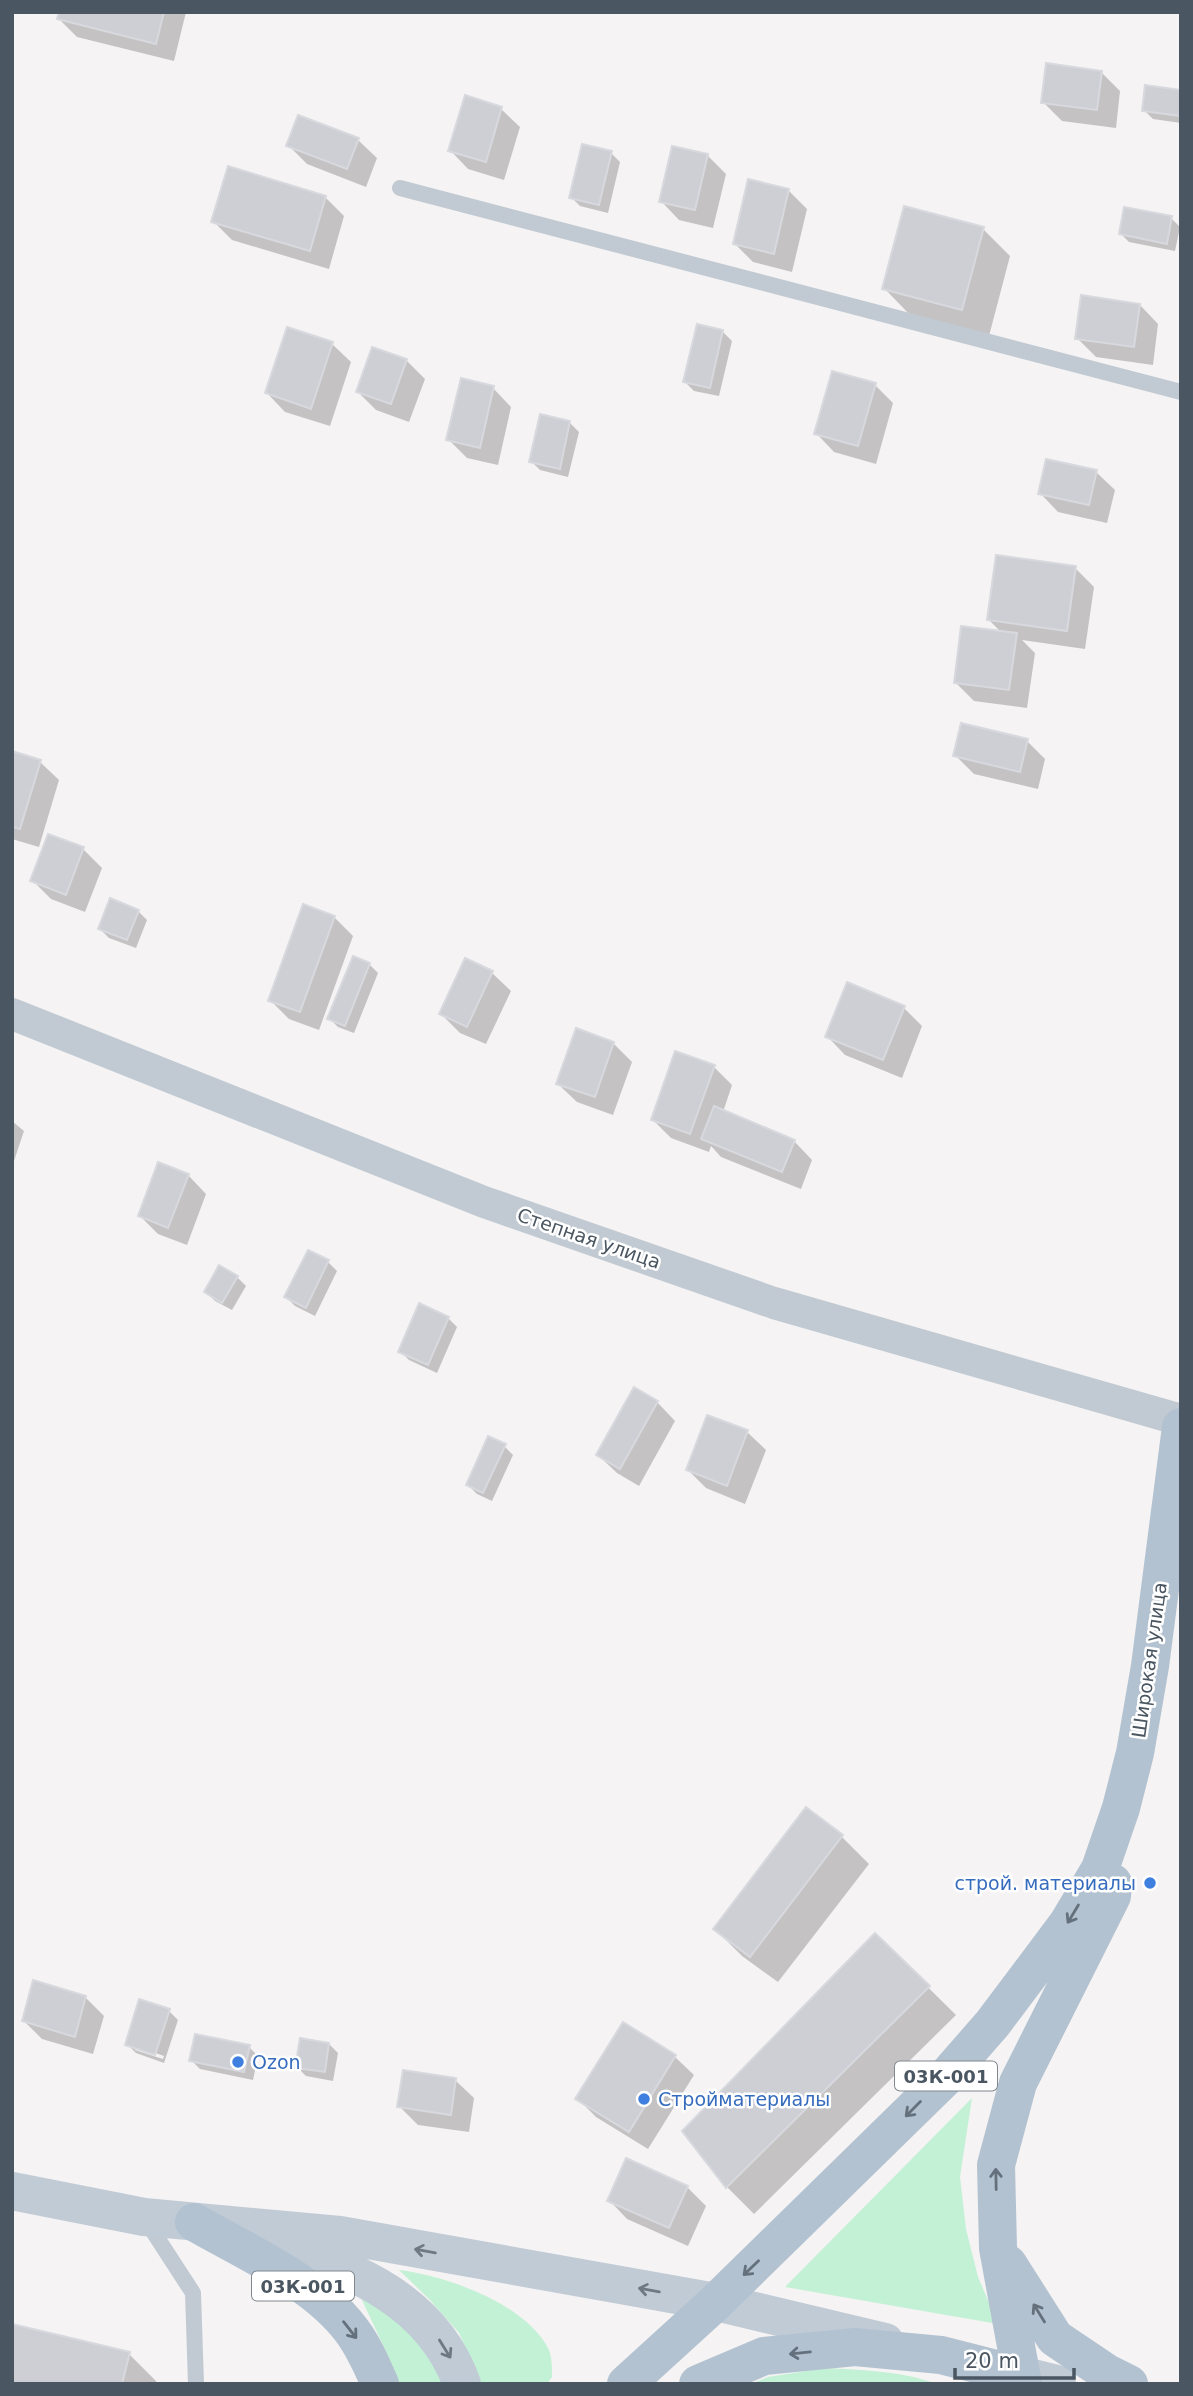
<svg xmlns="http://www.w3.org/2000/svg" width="1193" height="2396" font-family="'DejaVu Sans',sans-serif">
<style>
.green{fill:#c3f1d5}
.shadow{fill:#0003;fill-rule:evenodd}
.building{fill:#cdcfd5;stroke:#d7d9de;stroke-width:2}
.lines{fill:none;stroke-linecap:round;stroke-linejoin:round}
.lane{stroke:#c1cad2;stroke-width:16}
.street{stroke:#c1cad2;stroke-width:32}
.secondary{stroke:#c1cbd6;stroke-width:38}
.primary{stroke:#b3c2d1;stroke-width:38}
.oneway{stroke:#64717d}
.oneway2{stroke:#6e7984}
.shop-dot{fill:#3f7fe0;stroke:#fff;stroke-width:2.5}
.labels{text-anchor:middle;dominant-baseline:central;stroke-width:5;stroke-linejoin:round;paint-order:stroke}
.shield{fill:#fff;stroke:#808990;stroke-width:2}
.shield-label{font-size:18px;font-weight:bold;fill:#4a5661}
.street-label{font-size:19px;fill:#4a5661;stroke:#fff}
.shop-label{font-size:19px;fill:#366cbe;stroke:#fff;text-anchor:start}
</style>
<rect width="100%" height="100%" fill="#f5f3f3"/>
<path class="green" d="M972,2098L960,2177L966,2229L978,2277L998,2324L785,2287Z
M399,2270C447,2276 527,2304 549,2350C552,2358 552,2368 552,2377L547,2384H482L459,2333L429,2299Z
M357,2289L404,2316L453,2384H399L394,2369Z
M825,2368C863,2370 902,2371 937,2384H751L768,2377Z"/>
<path class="shadow" d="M60,12H186L174,61L77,37L59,19Z
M1102,73L1120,91L1116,128L1062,121L1043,102Z
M1181,92V123L1153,119L1144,110Z
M501,109L520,127L504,180L468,169L450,150Z
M299,117L358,140L377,158L366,187L307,164L288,145Z
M611,153L620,162L608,213L580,206L571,197Z
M707,155L726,174L713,228L679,220L661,201Z
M788,190L807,209L792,272L753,262L735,244Z
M325,197L344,216L329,269L232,240L213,221Z
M1171,218L1180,227L1175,251L1129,242L1120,233Z
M983,229L1010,256L989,336L911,316L884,288Z
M1140,305L1158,324L1153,365L1096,357L1077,338Z
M723,332L732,341L719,396L694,391L685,382Z
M332,344L351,362L330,426L285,412L267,393Z
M406,360L425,379L409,422L376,410L358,392Z
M875,385L893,403L876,464L834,452L816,433Z
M493,388L511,407L498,465L467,458L448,439Z
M570,423L579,432L568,477L540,470L531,461Z
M1096,472L1115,490L1107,523L1058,512L1040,493Z
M1075,568L1094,587L1085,649L1022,640L1035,653L1027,708L974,701L956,683L1002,633L989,620Z
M1027,741L1045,759L1038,789L974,774L955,755Z
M12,753L40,762L59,780L39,847L12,839Z
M49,836L83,849L102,868L85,912L51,899L32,880Z
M138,911L147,920L136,948L109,938L100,929Z
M334,917L353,936L319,1030L289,1019L270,1000Z
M369,964L378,973L354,1033L338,1027L329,1018Z
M492,973L511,991L486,1044L460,1033L441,1014Z
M904,1008L922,1026L902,1078L845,1055L827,1036Z
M613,1043L632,1062L613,1115L577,1102L558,1084Z
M714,1067L732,1085L723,1112L794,1141L812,1160L801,1189L721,1157L711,1146L709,1152L671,1138L653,1120Z
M12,1121L24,1131L13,1164H12Z
M188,1175L206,1194L187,1245L158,1234L140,1216Z
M328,1262L337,1271L315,1316L295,1306L286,1297Z
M237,1277L246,1286L232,1310L215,1301L206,1292Z
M420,1306L448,1318L457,1327L437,1373L409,1360L400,1351Z
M657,1402L675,1421L639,1486L617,1473L598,1455Z
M747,1432L766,1450L745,1504L706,1488L688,1470Z
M504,1446L513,1455L492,1501L477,1494L468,1485Z
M842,1837L869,1864L778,1982L742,1956L715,1929Z
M875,1935L956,2015L754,2214L727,2187Z
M85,1997L104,2016L93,2054L42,2039L24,2021Z
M169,2011L178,2020L164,2063L136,2053L127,2044ZM135,2046L164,2056L163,2059L135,2050Z
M624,2024L675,2057L694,2075L648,2149L596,2117L577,2098Z
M329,2044L338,2053L333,2081L306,2076L297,2067Z
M249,2047L258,2056L253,2080L200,2069L191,2060Z
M455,2080L474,2098L469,2132L418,2125L399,2106Z
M627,2160L687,2187L706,2206L688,2246L627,2219L609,2200Z
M129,2354L156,2381V2384H12Z"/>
<path class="building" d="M59,12H164L156,44L57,19Z
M1046,63L1102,71L1097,110L1041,103Z
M1145,85L1181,90V116L1142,111Z
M465,95L502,107L486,162L448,151Z
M298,115L359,138L347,169L286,146Z
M582,144L612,151L599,205L569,198Z
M672,146L708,154L695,210L659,202Z
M228,166L326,196L310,251L211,222Z
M748,179L789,189L774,254L733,244Z
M904,206L984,227L962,310L882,289Z
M1124,207L1172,216L1167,244L1119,234Z
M1081,295L1140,304L1134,347L1075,339Z
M697,324L723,330L710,388L683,382Z
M287,327L333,342L311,409L265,393Z
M372,347L407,359L391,404L356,392Z
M832,371L876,383L858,446L814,434Z
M461,378L494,386L480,448L446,440Z
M540,414L570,421L560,469L529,462Z
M1046,459L1097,470L1089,505L1038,494Z
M996,555L1076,566L1067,631L987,620Z
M961,626L1017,633L1009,690L954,683Z
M961,723L1028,739L1020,772L953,756Z
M12,751L41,760L20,829L12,827Z
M48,834L84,847L66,895L30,881Z
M110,898L139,910L127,940L98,929Z
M303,904L335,916L300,1012L268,1001Z
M353,956L370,963L345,1026L327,1019Z
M465,958L493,971L467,1027L439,1014Z
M847,982L905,1006L883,1060L825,1037Z
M576,1028L614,1042L595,1097L556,1084Z
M675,1051L715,1065L690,1134L651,1120Z
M714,1106L795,1140L782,1172L701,1139Z
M158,1162L189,1174L168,1228L138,1216Z
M308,1250L329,1260L306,1308L284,1297Z
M219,1265L238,1276L222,1303L204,1292Z
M419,1303L449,1317L428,1365L398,1352Z
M634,1387L658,1401L620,1469L596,1455Z
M707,1415L748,1430L727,1486L686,1470Z
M488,1436L506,1444L483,1493L466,1485Z
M806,1807L843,1835L750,1957L713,1929Z
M875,1933L930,1986L726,2188L682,2131Z
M33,1980L86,1996L75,2037L22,2021Z
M139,1999L170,2009L155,2055L125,2045Z
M623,2022L676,2055L629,2132L575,2099Z
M195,2034L250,2045L244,2072L189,2061Z
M300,2038L329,2043L325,2072L295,2068Z
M403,2070L456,2078L451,2115L397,2107Z
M626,2158L688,2186L669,2228L607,2201Z
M12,2324L130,2352L122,2384H12Z"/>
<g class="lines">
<path class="lane" d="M400,188L1181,392
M145,2219L193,2293L196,2384"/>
<path class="street" d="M12,1014L484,1202L774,1303L1181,1420"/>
<path class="secondary" d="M12,2191L144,2217L340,2235L716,2302L885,2342
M277,2246C354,2268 433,2302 462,2384
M1020,2375L1057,2384"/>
<path class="primary" d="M194,2222C246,2252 316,2282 352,2331C364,2347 372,2366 380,2384
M1008,2264L1055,2338L1107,2373L1129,2384
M626,2384L716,2302L945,2078L993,2023L1068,1923L1100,1869L1121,1808L1135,1753L1150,1666L1181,1427
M698,2384L764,2356L855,2347L941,2355L1020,2375
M1023,2384L998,2248L996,2165L1018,2083L1112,1896L1113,1883"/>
</g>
<defs><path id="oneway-shaft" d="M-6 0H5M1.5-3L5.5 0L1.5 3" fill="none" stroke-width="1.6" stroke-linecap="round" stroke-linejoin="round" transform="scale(1.75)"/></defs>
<g class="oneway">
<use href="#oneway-shaft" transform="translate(1073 1914) rotate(121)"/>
<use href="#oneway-shaft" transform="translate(913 2109) rotate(135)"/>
<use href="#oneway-shaft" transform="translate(996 2179) rotate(-91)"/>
<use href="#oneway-shaft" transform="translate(751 2268) rotate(136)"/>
<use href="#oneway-shaft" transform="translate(1039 2313) rotate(-122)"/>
<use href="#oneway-shaft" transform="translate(350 2330) rotate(52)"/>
<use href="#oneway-shaft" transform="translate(800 2353) rotate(174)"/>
</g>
<g class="oneway2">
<use href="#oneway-shaft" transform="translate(425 2251) rotate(-170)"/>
<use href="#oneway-shaft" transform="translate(649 2290) rotate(-170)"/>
<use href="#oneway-shaft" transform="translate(445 2349) rotate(58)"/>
</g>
<g class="shop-dot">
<circle cx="1150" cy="1883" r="7"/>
<circle cx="238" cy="2062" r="7"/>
<circle cx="644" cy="2099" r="7"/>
</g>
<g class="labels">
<g class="shield">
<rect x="895" y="2061.5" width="102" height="29" rx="5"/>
<rect x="252" y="2271.5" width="102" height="29" rx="5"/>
</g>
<g class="shield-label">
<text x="946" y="2076">03К-001</text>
<text x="303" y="2286">03К-001</text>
</g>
<g class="street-label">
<text transform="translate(589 1238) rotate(19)">Степная улица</text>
<text transform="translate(1149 1660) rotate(-82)">Широкая улица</text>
</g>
<g class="shop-label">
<text x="1136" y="1883" text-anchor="end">строй. материалы</text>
<text x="252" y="2062">Ozon</text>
<text x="658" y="2099">Стройматериалы</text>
</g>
</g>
<rect width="1193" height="2396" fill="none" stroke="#4a5661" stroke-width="28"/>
<path d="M955 2368v10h119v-10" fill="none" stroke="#4a5661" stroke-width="3.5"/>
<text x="965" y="2368" font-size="21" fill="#4a5661" stroke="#ffffff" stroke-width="5" paint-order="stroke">20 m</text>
</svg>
